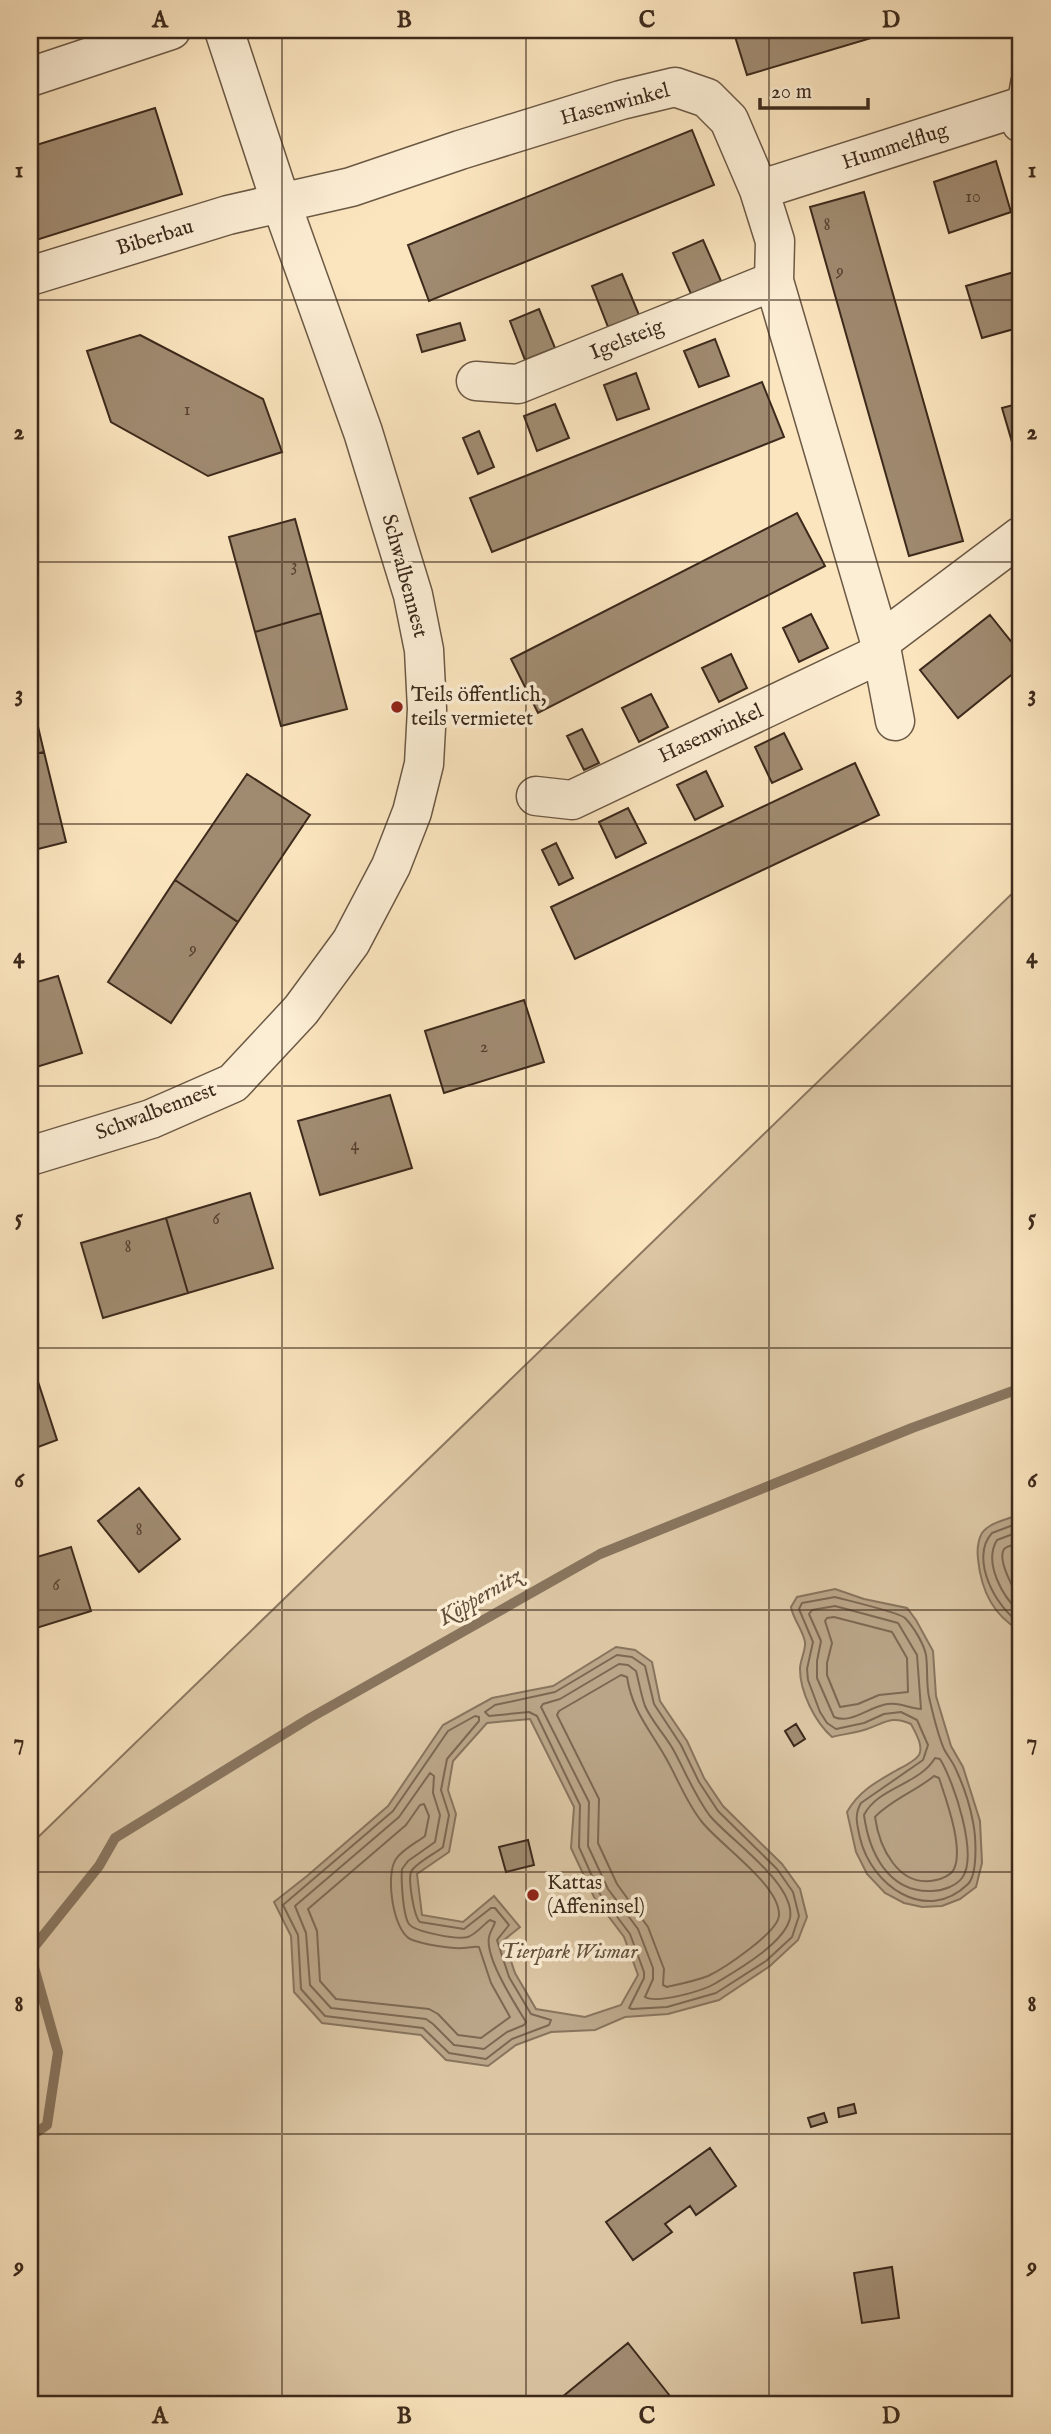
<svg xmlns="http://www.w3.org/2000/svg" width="1051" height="2434" font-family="'IM FELL English',serif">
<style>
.green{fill:#dbc5a3;stroke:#8c7860;stroke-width:2}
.water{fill:#baa588;stroke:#88745d;stroke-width:2;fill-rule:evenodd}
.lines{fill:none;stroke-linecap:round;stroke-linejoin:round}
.shore{stroke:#7c6852;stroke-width:2}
.stream{stroke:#88745d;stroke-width:10}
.building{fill:#a08b71;stroke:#3d2a1c;stroke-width:2}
.service-casing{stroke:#6c5945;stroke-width:22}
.minor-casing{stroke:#6c5945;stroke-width:41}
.tertiary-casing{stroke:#6c5945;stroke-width:41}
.service{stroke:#fceed5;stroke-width:19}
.minor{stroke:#fceed5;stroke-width:38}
.tertiary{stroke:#fceed5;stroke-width:38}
.grid{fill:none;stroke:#3d2a1c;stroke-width:2;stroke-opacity:0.55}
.poi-dot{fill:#8f2418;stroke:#fceed5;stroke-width:2.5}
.labels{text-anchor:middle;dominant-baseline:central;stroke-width:7;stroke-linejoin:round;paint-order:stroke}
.number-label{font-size:18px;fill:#564231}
.street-label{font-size:21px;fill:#3d2a1c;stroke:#fceed5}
.poi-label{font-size:21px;fill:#3d2a1c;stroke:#fceed5;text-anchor:start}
.park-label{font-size:21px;font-style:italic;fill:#64513e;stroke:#fceed5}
.water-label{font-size:23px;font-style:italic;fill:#624f3c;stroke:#fceed5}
.neatline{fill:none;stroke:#3d2a1c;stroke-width:2.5}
.grid-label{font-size:23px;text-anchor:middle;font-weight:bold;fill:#3d2a1c}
</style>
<rect width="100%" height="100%" fill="#fbe5bf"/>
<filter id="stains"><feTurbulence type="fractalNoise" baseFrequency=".00286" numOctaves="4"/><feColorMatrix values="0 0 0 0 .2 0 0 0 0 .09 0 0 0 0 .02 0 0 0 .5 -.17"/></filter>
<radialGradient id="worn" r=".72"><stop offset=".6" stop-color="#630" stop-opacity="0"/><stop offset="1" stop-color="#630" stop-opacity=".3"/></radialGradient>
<path class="green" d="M1021,885V2404H30V1845Z"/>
<path class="water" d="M1021,1514V1631C993,1616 981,1590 978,1559C977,1550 977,1542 982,1533C990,1522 1009,1519 1021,1514Z
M835,1589L864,1599L907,1608L916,1620L933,1651L936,1696L951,1746L963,1767L980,1821L982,1863L976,1887L960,1899L942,1906L922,1907L904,1903L885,1893L867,1874L856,1852L847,1812C859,1791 876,1782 897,1770C903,1767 915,1761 919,1755C924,1746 915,1732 911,1724C891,1715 885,1723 867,1729C856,1733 844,1734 832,1737C815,1722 800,1692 800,1669C800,1660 806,1650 805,1642C803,1630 793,1619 791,1607L797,1597Z
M616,1647L635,1650L652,1662L660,1701L687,1741L704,1778L723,1806L782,1864L800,1889L807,1917L798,1940L770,1966L719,2000L668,2014L625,2017L595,2030L551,2032L516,2045L488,2066L446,2060L421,2035L322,2023L294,1992L291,1936L274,1902L307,1876L388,1806L443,1725L492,1698L553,1686ZM530,1719L574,1807L571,1848L594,1897L624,1937L638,1975L621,2005L585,2017L536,2009L515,1973L504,1940L520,1927L494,1896L463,1922L422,1915L417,1874L449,1852L456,1814L448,1790L453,1761L487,1723Z"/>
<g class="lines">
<path class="shore" d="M1021,1522L992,1533C969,1558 996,1609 1021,1623
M1021,1531L997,1540C983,1563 1003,1598 1021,1613
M1021,1542C1018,1544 1007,1546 1004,1549C997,1560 1014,1591 1021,1599
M835,1597C846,1600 901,1613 905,1618C913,1626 924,1644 926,1655C928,1669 926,1683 929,1697C933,1714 937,1733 944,1749C948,1757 954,1763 957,1772C964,1787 970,1806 973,1822C976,1837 978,1874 968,1884C926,1925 871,1885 860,1838C857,1824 854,1815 861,1803L923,1760L928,1745L917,1720L901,1712L884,1714L864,1723L836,1729L827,1723L820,1712L808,1680L807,1669L813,1642L799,1609L802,1603Z
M835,1606L898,1623L917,1655L921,1709C908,1708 897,1701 883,1705C867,1709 849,1724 834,1717L817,1678V1661L821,1641L809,1614L812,1610Z
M834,1617L892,1632L907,1658L908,1692L879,1695L858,1704L840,1707L827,1675V1663L832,1643L825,1621L827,1618Z
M617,1655L632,1657L645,1666L654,1704L681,1745L699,1782L718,1811L777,1869L793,1892L799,1916L792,1937L766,1961L716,1993L667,2007L632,2009L629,2008L644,1978V1972L630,1934L600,1894L579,1847L580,1805L537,1716L529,1712L489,1716L485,1712L495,1705L555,1692Z
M619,1664L628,1665L636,1671C639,1682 641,1695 645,1706C652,1722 666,1736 674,1751C686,1773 695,1796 710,1816C730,1840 796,1884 790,1918C785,1943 736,1971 716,1983C703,1991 657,2004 645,1997L653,1979V1968L638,1929L608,1889L588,1846L589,1802L541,1707L543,1704L560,1699Z
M621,1675L627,1677C632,1709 647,1726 663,1753C677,1776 685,1801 702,1822C720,1845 780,1885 779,1915C779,1932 723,1969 708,1976C695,1981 680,1984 667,1987L663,1985L664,1969L648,1927L617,1884L598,1843L599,1799L557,1715L559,1711Z
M475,1716L479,1717V1721L447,1759L441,1790L449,1815L443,1847C436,1853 414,1864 411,1872C408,1880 414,1917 420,1922L464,1929L491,1908H495L509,1925L497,1940L509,1977L531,2014L551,2020L549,2025L512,2039L486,2059L449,2053L423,2028L325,2016L301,1989L298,1935L283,1905L393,1811L448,1731Z
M935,1758L940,1759C953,1780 979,1855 962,1878C956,1886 942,1891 932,1891C888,1893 869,1852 864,1815C878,1787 919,1785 935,1758Z
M430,1773L434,1776L433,1793L440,1815L435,1842L408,1861L402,1869C401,1880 403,1916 409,1924C415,1932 458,1940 468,1937C476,1934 483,1925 490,1920L495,1922C494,1927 490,1931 489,1937C485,1958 515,2004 526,2022L524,2025L507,2032L484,2049L454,2045L433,2024L426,2019L331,2008L310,1985L306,1933L295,1906L399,1817Z
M934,1776L939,1778C946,1799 964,1848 954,1869C951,1875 942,1879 936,1880C898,1889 879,1846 875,1817C891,1800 916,1791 934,1776Z
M424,1804L429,1816L425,1836C416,1843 403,1849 396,1859C385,1875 393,1930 410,1939C421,1944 451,1949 463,1948C470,1948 473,1946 479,1947L491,1983L510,2017L481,2038L458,2035L438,2014L429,2009L336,1999L320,1981L317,1931L308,1909L406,1825L420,1805Z"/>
<path class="stream" d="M30,1952L99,1866L115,1838L310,1718L600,1554L912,1428L1021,1388
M30,1953L58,2052L47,2125L30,2137"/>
</g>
<path class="building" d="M733,30H898L747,75Z
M155,108L182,194L30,242V147Z
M692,130L714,185L429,301L408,245Z
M996,161L1011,212L949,233L934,182Z
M864,192L963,541L909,556L810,207Z
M703,240L721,281L691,294L673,253Z
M1021,270V327L982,338L966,286Z
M622,274L639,315L608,327L592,286Z
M539,309L555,348L525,360L510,321Z
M460,323L465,340L422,352L417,335Z
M140,335L263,399L282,452L208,476L111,422L87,351Z
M715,339L729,376L699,387L684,351Z
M636,373L649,409L617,420L604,385Z
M762,382L784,437L492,552L470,498Z
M1021,403V458L1017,459L1002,408Z
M555,404L569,438L537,451L524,416Z
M479,431L494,467L478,474L463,438Z
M797,513L825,566L538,713L511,659Z
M295,519L321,613L255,632L229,537Z
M321,613L347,709L281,726L255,632Z
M811,614L828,648L799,662L783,628Z
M990,615L1021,654V667L958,718L920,670Z
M731,654L747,688L719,702L702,668Z
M30,693L44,752L30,755Z
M651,694L668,727L639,742L622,708Z
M582,729L599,763L584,770L567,736Z
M784,733L802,769L772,783L755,747Z
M44,752L66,842L30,851V755Z
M855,763L879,815L575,959L551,907Z
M706,771L723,806L695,820L677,785Z
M247,774L310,815L238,922L175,880Z
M628,808L646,843L616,858L599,822Z
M556,843L573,878L559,885L542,850Z
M175,880L238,922L171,1023L108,982Z
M58,976L82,1053L30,1069V984Z
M524,1000L544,1062L444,1093L425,1031Z
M390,1095L412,1168L320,1195L298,1121Z
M250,1193L273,1268L188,1293L166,1218Z
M166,1218L188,1293L103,1318L81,1243Z
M30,1357L57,1440L30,1450Z
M139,1488L180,1539L139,1572L98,1521Z
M71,1547L91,1611L30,1630V1559Z
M796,1724L805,1739L794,1746L785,1731Z
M528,1840L534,1865L506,1872L499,1847Z
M854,2104L856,2113L839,2117L838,2108Z
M824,2113L827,2122L811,2127L808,2118Z
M710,2148L736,2186L696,2215L690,2206L665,2224L672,2232L633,2260L606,2222Z
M892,2267L899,2318L862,2323L854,2273Z
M628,2343L670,2396L660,2404H557L556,2402Z"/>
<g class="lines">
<g class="service-casing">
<path id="service" d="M1016,108L1021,81"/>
</g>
<g class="minor-casing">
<path id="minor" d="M759,190L1016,108L1021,123
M30,276L228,215L351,187L460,150L621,100L675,87L707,98L729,120L759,190L775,241L774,281L880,642L895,721
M476,381L518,384L774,281
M880,642L1021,536
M536,796L572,800L882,653
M30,1156L151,1119L233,1083L301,1010L351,942L391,866L412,812L424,764L427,709L424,650L413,595L363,432L281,203L224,30"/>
</g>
<g class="tertiary-casing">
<path id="tertiary" d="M30,77L171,30"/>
</g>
<use href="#service" class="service"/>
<use href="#minor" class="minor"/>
<use href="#tertiary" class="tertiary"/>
</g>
<path class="grid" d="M282,30V2404M526,30V2404M769,30V2404M30,300H1021M30,562H1021M30,824H1021M30,1086H1021M30,1348H1021M30,1610H1021M30,1872H1021M30,2134H1021"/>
<g class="poi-dot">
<circle cx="397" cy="707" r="7"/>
<circle cx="533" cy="1895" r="7"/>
</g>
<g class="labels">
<g class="number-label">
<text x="973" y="197">10</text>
<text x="827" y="225">8</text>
<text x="840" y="271">9</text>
<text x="187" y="410">1</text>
<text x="294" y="566">3</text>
<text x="193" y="949">9</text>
<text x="484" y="1047">2</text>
<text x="355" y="1145">4</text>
<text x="216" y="1219">6</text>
<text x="128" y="1247">8</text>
<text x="139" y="1530">8</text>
<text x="56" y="1585">6</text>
</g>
<g class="street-label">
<text transform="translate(615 105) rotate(-15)">Hasenwinkel</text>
<text transform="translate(895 147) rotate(-18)">Hummelflug</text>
<text transform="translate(155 238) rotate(-17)">Biberbau</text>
<text transform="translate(627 340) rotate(-22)">Igelsteig</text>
<text transform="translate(404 576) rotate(75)">Schwalbennest</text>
<text transform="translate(711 734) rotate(-25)">Hasenwinkel</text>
<text transform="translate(156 1112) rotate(-21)">Schwalbennest</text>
</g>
<g class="poi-label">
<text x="411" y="695">Teils öffentlich,<tspan x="411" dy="24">teils vermietet</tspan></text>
<text x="547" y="1883">Kattas<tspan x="547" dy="24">(Affeninsel)</tspan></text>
</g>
<g class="park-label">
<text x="569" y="1952">Tierpark Wismar</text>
</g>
<g class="water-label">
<text transform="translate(480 1597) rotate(-30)">Köppernitz</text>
</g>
</g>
<rect width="1051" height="2434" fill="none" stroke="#fbe5bf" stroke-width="77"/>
<path d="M760 98v10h108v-10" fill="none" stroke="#3d2a1c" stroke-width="3.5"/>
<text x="771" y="98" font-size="21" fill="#3d2a1c" stroke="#fceed5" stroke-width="5" paint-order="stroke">20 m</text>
<rect x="38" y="38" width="974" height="2358" class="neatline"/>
<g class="grid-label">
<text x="160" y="27">A</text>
<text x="404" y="27">B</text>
<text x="647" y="27">C</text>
<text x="891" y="27">D</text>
<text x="19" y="177">1</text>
<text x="1032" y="177">1</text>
<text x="19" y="439">2</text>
<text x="1032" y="439">2</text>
<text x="19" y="701">3</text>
<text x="1032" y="701">3</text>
<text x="19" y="963">4</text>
<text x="1032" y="963">4</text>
<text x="19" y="1225">5</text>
<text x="1032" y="1225">5</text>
<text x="19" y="1487">6</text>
<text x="1032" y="1487">6</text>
<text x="19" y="1749">7</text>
<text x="1032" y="1749">7</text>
<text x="19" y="2011">8</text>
<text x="1032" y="2011">8</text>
<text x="19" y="2273">9</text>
<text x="1032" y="2273">9</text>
<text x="160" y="2423">A</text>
<text x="404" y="2423">B</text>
<text x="647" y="2423">C</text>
<text x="891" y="2423">D</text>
</g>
<rect width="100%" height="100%" filter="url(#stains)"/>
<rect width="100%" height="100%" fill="url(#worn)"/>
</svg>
